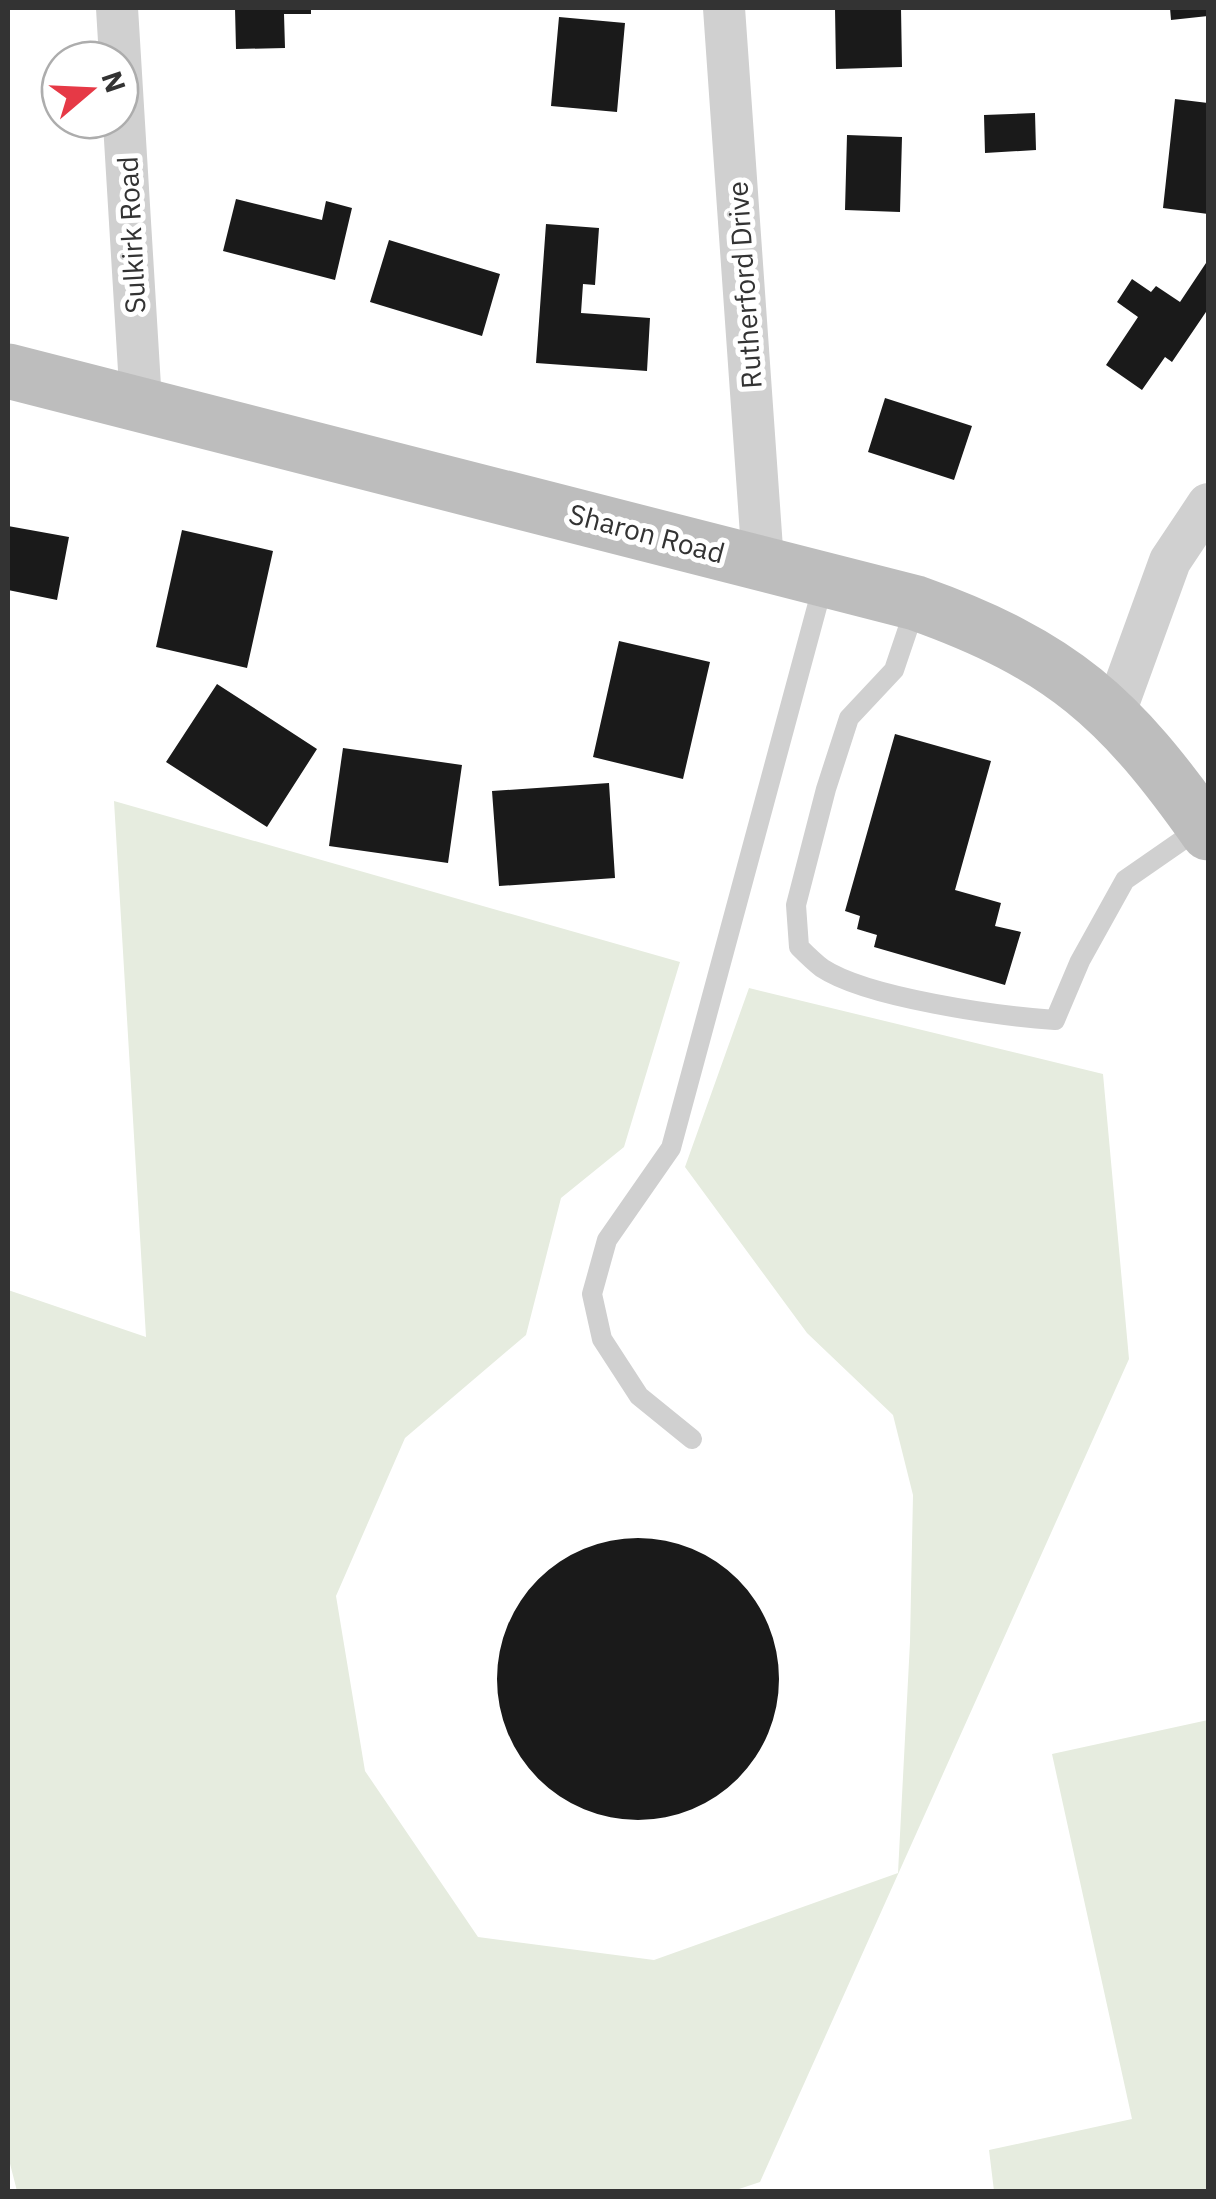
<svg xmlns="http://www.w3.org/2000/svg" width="1216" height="2199" font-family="'IBM Plex Sans',sans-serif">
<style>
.green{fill:#e6ecdf}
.building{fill:#1a1a1a}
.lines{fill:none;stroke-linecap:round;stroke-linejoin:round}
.service{stroke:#d0d0d0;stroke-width:20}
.minor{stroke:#d0d0d0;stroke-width:42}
.secondary{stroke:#bdbdbd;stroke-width:55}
.labels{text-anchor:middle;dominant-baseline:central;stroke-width:10;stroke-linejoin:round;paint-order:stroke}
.street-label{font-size:28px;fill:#333;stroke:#fff}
</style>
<rect width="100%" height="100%" fill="#fff"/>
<path class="green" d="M114,801L680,962L624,1147L561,1198L526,1335L405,1438L336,1596L365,1771L478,1937L654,1960L898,1873L910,1642L913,1495L893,1415L807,1333L685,1167L749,988L1103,1074L1129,1359L760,2182L730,2192L17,2191L8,2156V1290L146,1337Z
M1208,1720V2191H994L989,2150L1132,2119L1052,1754Z"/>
<path class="building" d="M235,8H311V14H284L285,48L236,49Z
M835,8H901L902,67L836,69Z
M1170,8H1208V16L1171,20Z
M559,17L625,23L617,112L551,106Z
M1175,99L1208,103V214L1163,208Z
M1035,113L1036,150L985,153L984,115Z
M847,135L902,137L900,212L845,210Z
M236,199L322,220L326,201L352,208L335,280L223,251Z
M546,224L599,228L595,285L583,284L581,313L650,318L647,371L536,363Z
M389,240L500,274L482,336L370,302Z
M1208,260V309L1172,362L1165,357L1142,390L1106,365L1138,317L1117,302L1132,279L1151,292L1156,286L1180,302Z
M885,398L972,426L954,480L868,452Z
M8,526L69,537L57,600L8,590Z
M182,530L273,551L247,668L156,647Z
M619,641L710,662L683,779L593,757Z
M217,684L317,749L267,827L166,762Z
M895,734L991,761L955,890L1001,903L995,926L1021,932L1005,985L874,947L877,935L857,929L860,916L845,911Z
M343,748L462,765L448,863L329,846Z
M609,783L615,878L499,886L492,791Z
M497 1679a141 141 0 1 1 282 0a141 141 0 1 1-282 0Z"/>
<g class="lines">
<path class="service" d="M916,605L894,670L849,718L826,789L796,905L799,947C806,954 814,962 822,968C867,998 999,1016 1055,1020L1080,961L1125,880L1200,828
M692,1439L639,1396L602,1339L592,1294L607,1240L671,1148L824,581"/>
<path class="minor" d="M117,8L141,403
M724,8L763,563
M1114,715L1170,561L1208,504"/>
<path class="secondary" d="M8,371L916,603C1062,655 1120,708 1208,833"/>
</g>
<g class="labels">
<g class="street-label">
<text transform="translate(131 235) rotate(-93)">Sulkirk Road</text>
<text transform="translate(744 285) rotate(-94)">Rutherford Drive</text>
<text transform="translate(647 533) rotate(15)">Sharon Road</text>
</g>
</g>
<rect width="1216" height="2199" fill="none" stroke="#333333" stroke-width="20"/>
<g transform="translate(90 90) rotate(71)"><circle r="48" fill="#ffffff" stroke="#adadad" stroke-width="2.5"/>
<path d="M0-8L18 38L0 25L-18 38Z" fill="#e63946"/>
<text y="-15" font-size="28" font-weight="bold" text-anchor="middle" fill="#333333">N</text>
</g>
</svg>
